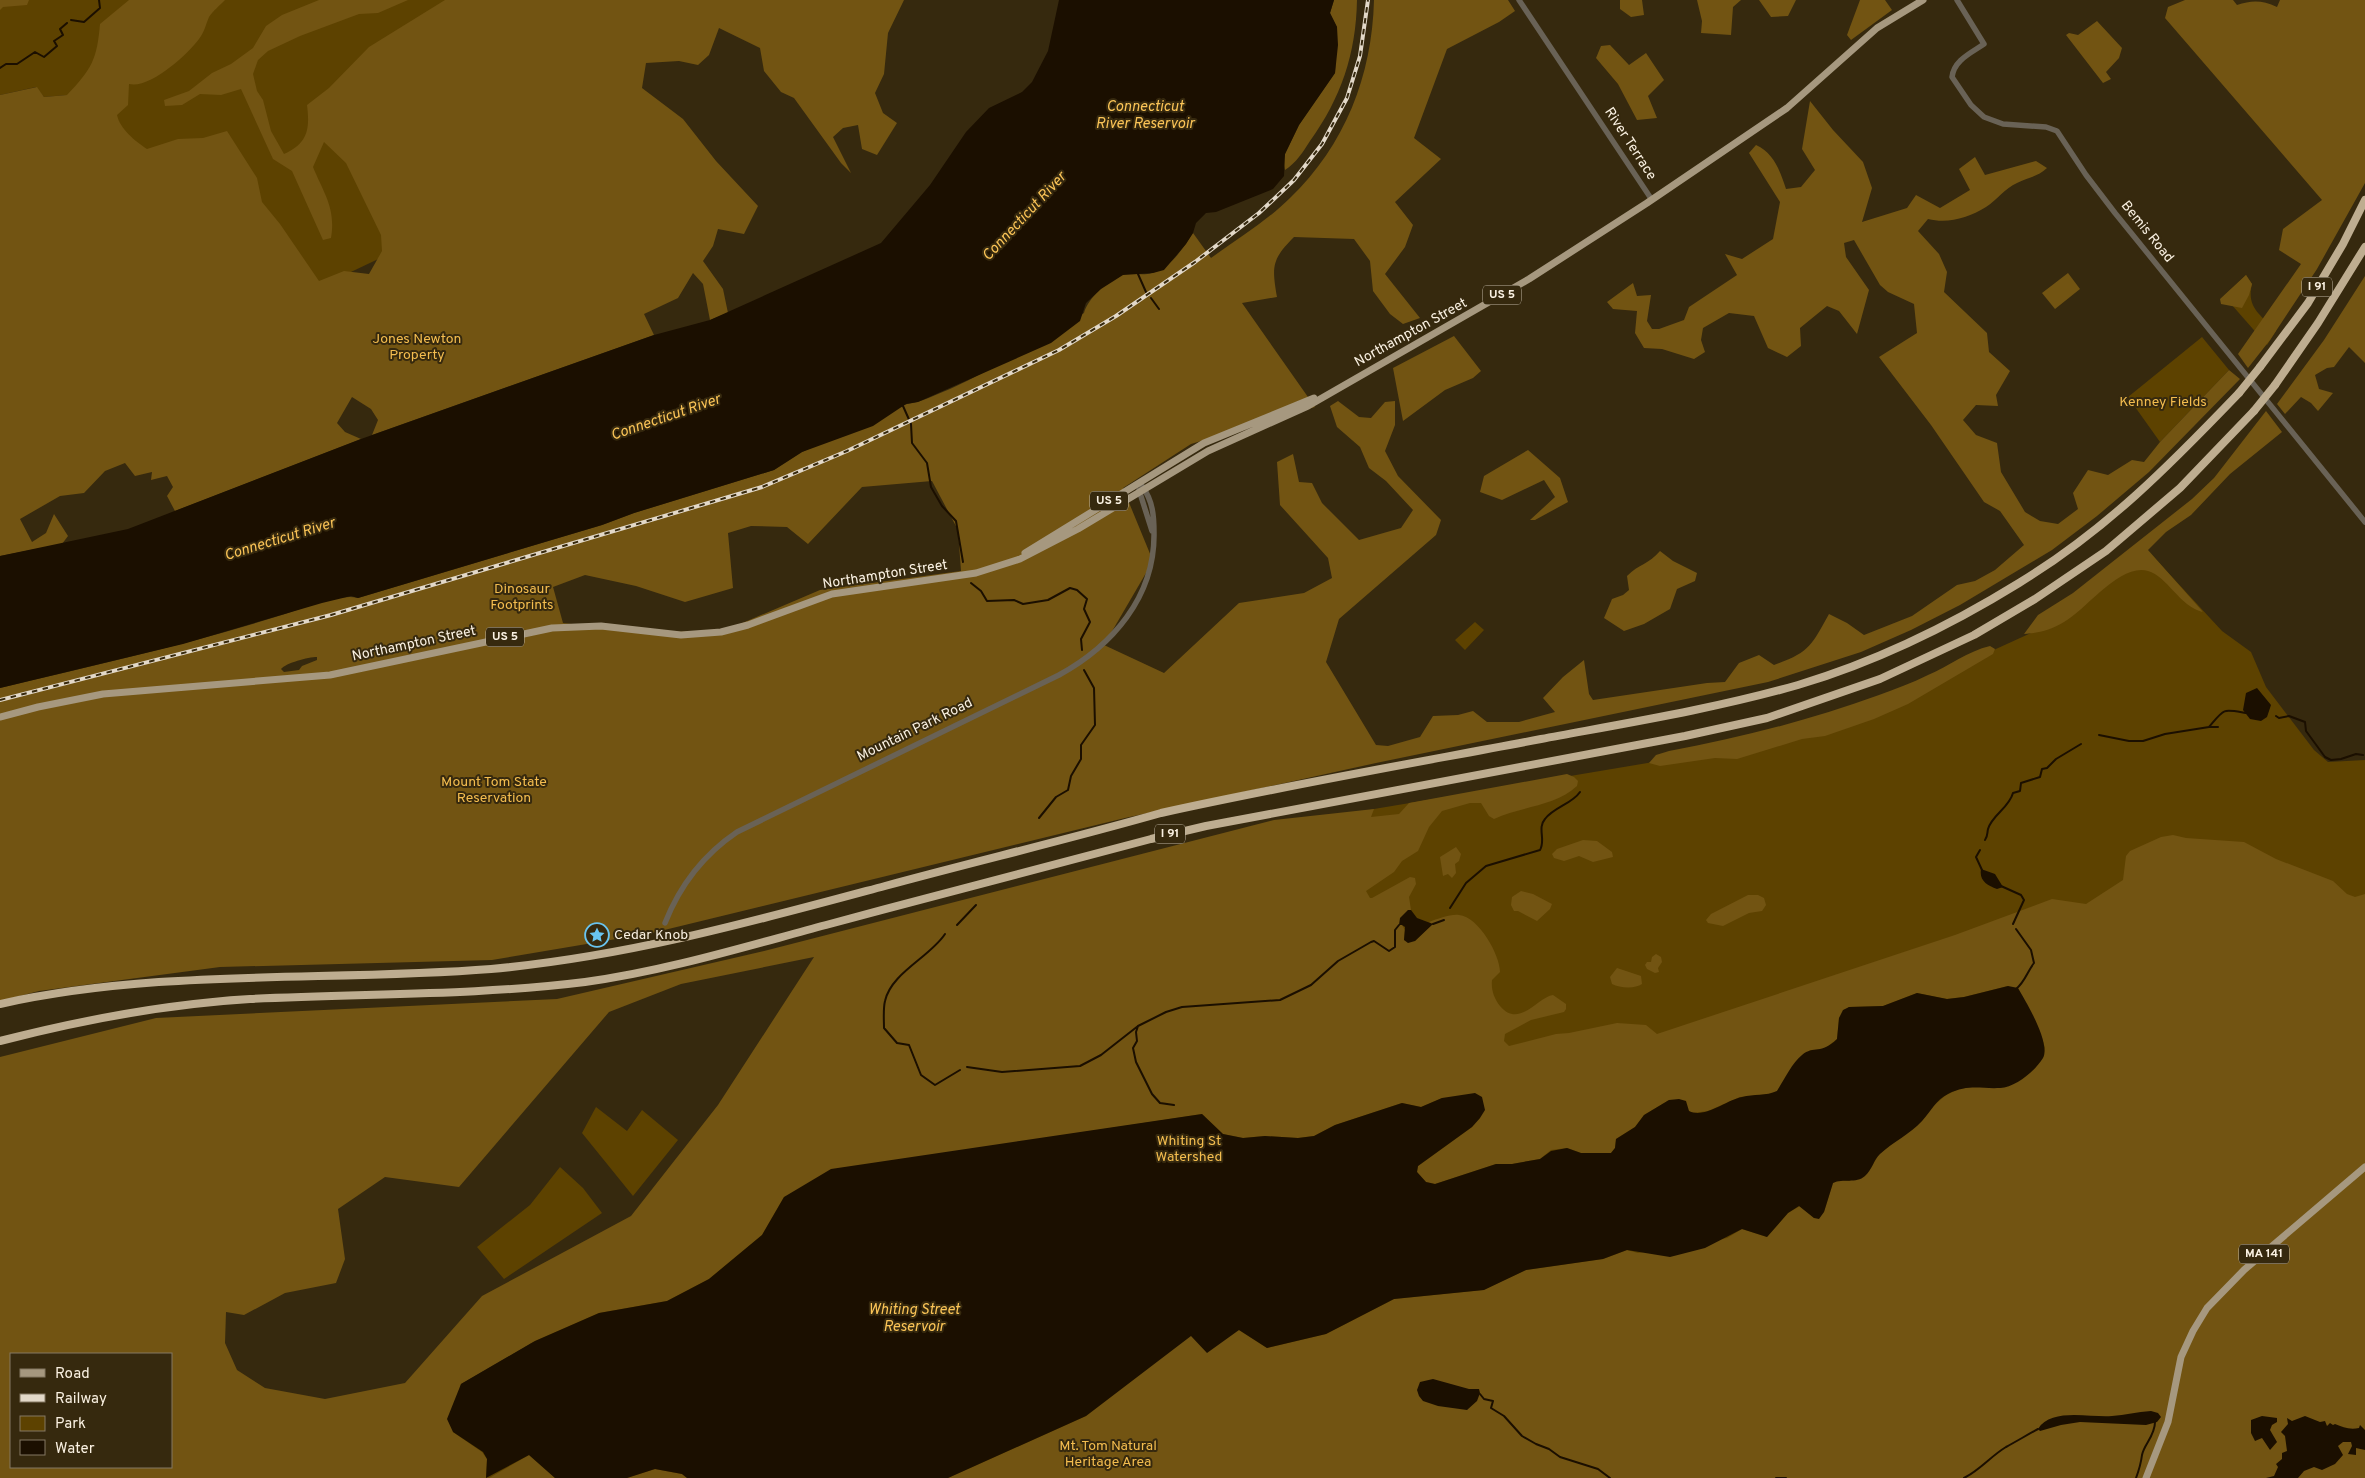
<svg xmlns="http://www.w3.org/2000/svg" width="2365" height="1478" font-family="Overpass,sans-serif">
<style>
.green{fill:#5d4200}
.forest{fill:#725412;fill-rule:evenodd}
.water{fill:#1b0f00}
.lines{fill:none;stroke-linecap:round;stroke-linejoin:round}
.stream{stroke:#1b0f00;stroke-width:2}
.tertiary{stroke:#696256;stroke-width:5.5}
.primary{stroke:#a6987f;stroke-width:7}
.motorway{stroke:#bead90;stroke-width:8}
.rail-casing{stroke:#e2d8c8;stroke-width:4}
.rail{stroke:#36290e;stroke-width:2;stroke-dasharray:5.5;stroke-linecap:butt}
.motorway-bridge{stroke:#bead90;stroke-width:8}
.labels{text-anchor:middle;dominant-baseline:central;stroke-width:4;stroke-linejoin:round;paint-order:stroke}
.shield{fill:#36290e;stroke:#bfb5a2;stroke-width:1}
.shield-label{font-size:12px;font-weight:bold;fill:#faf1e2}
.street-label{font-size:14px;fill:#faf1e2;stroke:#36290e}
.park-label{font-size:14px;fill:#f4bd4f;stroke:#36290e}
.poi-label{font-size:14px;fill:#faf1e2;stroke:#36290e;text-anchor:start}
.water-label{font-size:15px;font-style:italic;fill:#fbc457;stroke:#36290e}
</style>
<rect width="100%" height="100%" fill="#36290e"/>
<path class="green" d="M0,0H465L412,243L313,290L132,156L67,95L44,97L36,87L0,95Z
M2246,275L2252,284C2246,308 2261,315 2276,331L2267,345L2224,296Z
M2202,337L2229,370L2160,442L2128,397Z
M2148,551L2222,631L2251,652L2266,687L2314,750L2328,762L2365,760V1163L1517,1478H395L975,907L1374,809L1820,734L1963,664L2031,633Z
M1475,622L1484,630L1465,650L1455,640Z
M596,1107L627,1131L642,1110L678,1140L633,1196L582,1133Z
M560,1167L583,1188L602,1213L504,1279L477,1247L530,1205Z"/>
<path class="forest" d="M0,0H29L27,5L3,7L0,10Z
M129,0H225C220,5 213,11 209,17C206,24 204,33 199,39C187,55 150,89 129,84L128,105L117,115C120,129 135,141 147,149L178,139L203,138L227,131L257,178L262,202L280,224L319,281L344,271L369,274L382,251L381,235L346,163L324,142L313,167C324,194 336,208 331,238L323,240L292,171L273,159L241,89L221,95L200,94L182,105L165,106L164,100L189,91L212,73L231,64L253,48L266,26L282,15L319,0H408L378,13L359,14L300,36L268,51L258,60L253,74L257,91L263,100L271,131L284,154C308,143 310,129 307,105L329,88L369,47L445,0H904L888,33L884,74L875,93L883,113L897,123L877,155L862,149L858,125L843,128L833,137L851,173L841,163L794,98L781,92L764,71L760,48L719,28L709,55L698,65L679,61L646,63L642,88L683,119L716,161L758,206L744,234L718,229L713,246L703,261L723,289L728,313L710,320L703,284L693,273L678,298L644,314L654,335L372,435L378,420L371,409L352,397L337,423L345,432L361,439L175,511L167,496L173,487L167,476L151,480L152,472L135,476L125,463L105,471L84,493L60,496L20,519L32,542L46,533L54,514L68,536L62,544L0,556V95L37,87L44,97L67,95C92,69 97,59 100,24Z
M1334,0H1357C1356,54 1341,98 1310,141C1303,152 1296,163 1285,170L1283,161L1285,154L1299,125L1335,73L1337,27L1330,13Z
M1374,0H1508L1515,11L1499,22L1447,49L1414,138L1441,159L1395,202L1413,225L1405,247L1385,274L1420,318L1403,324L1390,314L1373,291L1370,261L1354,239L1294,237C1271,260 1272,267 1277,297L1242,303L1315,407L1191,444L1123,488L1153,561L1104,645L1164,673L1239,603L1304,593L1332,578L1328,558L1280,505L1277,462L1293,454L1299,482L1312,483L1322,503L1359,540L1401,528L1413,510L1386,481L1369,468L1360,447L1337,427L1330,406L1338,401L1359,417L1371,418L1385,402L1395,401V425L1385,451L1398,476L1441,520L1436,535L1339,619L1326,662L1376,745L1388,746L1420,737L1433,716L1458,715L1473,711L1487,722H1519L1555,712L1543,698L1563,677L1584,660L1589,694L1593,700L1707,683L1725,682L1739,663L1759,655L1774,665C1810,652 1811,646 1829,614L1847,623L1864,635L1912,616L1957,585L1975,581L1995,570L2024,545L2000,511L1984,502L1931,425L1879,357L1917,333L1914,304L1888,292L1880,285L1854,240L1844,243L1846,257L1869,290L1857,334L1839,311L1827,306L1800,328L1801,346L1787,357L1768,348L1754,316L1729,313L1703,328L1701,340L1705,352L1694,359L1662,349L1644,348L1635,333L1637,311L1613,309L1607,302L1633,283L1637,296L1651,295L1647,321L1652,329H1659L1684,320L1689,307L1737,275L1725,254L1742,259L1773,239L1780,202L1749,153L1756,145C1774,153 1780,171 1786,189L1801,187L1815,170L1802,149L1810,101L1833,130L1863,162L1872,188L1862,222L1907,208L1916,195L1940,208L1970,190L1959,169L1975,157L1985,175L2036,161L2047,168C2038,177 2028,177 2017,183C2005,188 1997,200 1986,207C1968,218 1948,224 1928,219L1918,231L1939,254L1947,272L1944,292L1987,333L1989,352L2010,371L1996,395L1998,406L1976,405L1963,420L1976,435L1997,443L2001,472L2025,512L2040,521L2058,524L2078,509L2073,493L2088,470L2108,475L2132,460L2144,462L2160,442L2229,370L2240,379L2149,472L2097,516L2052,550L1960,605L1911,630L1861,652L1768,682L1376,763L1125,818L652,933L492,960L220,967L39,991L0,1001V688C95,665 191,644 285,614C304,608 340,593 358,598L602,525L634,513L774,470L802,452L907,404C922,402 935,395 950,389C997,368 1040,340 1084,313C1087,300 1110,276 1125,274C1134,273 1143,276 1152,273C1171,268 1183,248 1193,233L1211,258C1237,239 1267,221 1290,198C1345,145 1372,76 1374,0ZM932,481L958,530L961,571L820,590L726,630L647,633L563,623L553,587L585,575L636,586L685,602L733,588L728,533L751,526L787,527L808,544L862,487ZM317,657V660L302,666L299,670L284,672L281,669C286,663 308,657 317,657Z
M1620,0H1642L1644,15L1631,17L1620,9Z
M1697,0H1741L1733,7L1731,35L1701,33L1702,21Z
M1759,0H1796L1788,16L1771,17Z
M1860,0H1885L1892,10L1851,40L1847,35Z
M2185,0H2233L2237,5C2252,0 2262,0 2277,7L2280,0H2365V183L2317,269L2270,340L2248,368L2238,354L2301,264L2279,250L2283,229L2322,200L2165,18L2168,7Z
M2097,21L2122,48L2119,58L2106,72L2111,79L2103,83L2066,35L2069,33L2078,35Z
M1610,45L1629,65L1646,53L1664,80L1648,96L1657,118L1637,120L1618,84L1596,58L1601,46Z
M2068,273L2080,289L2055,309L2042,293Z
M2246,275L2252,284L2249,295L2242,308L2221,304L2220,299Z
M2365,276V363L2349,347L2334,367L2327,368L2315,375L2319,389L2333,393L2318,411L2311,403L2301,397L2285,414L2277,404L2324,340Z
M1454,336L1481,371L1473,378L1445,390L1403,421L1393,368Z
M2266,411L2282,432L2230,474L2191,515L2166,532L2148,550L2203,612C2180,607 2167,576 2148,571C2120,563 2086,610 2064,622C2051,630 2039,633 2024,634L2038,615L2073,593L2192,499L2214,478Z
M1528,450L1560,478L1568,502L1535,520H1530L1555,497L1544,480L1502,500L1480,492L1484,476Z
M1660,551L1673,561L1697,573L1695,581L1677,589L1670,609L1644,624L1624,631L1604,618L1612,599L1623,595L1629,590L1627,576C1639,564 1649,564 1660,551Z
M1990,646L1995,649L1993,654L1908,704L1874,719L1825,736L1802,739L1737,759L1715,758L1660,766L1649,763L1656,755L1669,751C1740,738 1810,720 1879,695C1895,689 1912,683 1928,675C1949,666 1968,651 1990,646Z
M1567,774L1574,777L1578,781L1577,786C1554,807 1521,806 1494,819L1489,816L1481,803H1470L1442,811L1429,827L1418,851L1402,861L1394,872L1366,891L1370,898H1372L1410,877L1415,878L1416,884L1409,897L1411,910H1408L1402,925L1405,930L1404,940L1415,941L1432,924L1429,922C1438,919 1450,914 1459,915C1479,917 1500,955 1500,972L1492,980C1491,990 1494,998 1500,1006C1519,1029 1538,997 1553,995L1566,1004V1009L1564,1012L1531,1020L1505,1034L1504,1041L1509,1046L1556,1034L1569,1033L1617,1023L1646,1025L1657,1034L1955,935L2052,899L2086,904L2123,880L2126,856L2130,851L2161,837L2173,835L2186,838L2244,842L2276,859L2333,881L2347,894L2355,897L2365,894V1478H948L1086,1416L1191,1335L1239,1330L1267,1348L1326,1334L1394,1299L1483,1290L1526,1270L1603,1259L1627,1250L1638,1253L1727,1238L1742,1229L1767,1237L1788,1213L1800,1206L1814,1218L1824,1212L1833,1183L1839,1180L1849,1181L1871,1168L1879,1154L1922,1121L1932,1107L1946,1095L1959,1089L1977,1086L2001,1088L2029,1073L2043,1057L2045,1048L2042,1038L2008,986L1964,997L1947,999L1917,993L1883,1006L1849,1007L1839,1018L1837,1039L1823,1050H1810L1791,1070L1777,1091L1771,1094L1740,1097L1708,1111L1693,1113L1669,1100L1644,1115L1635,1127L1616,1139L1615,1148L1611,1153H1581L1567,1148L1551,1150L1540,1159L1512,1164H1496L1435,1184L1426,1182L1417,1172L1418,1166L1472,1127L1480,1118L1442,1098L1421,1107L1402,1103L1335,1125L1314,1136L1298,1138L1265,1136L1243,1138L1223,1134L1202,1114L1006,1144L784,1197L762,1235L709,1279L667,1301L599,1313L535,1341L461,1384L453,1432L482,1452L487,1459L486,1478H0V1057L156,1018L557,999L768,950L1274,820L1374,809L1371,817L1399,814L1409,803ZM814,957L718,1105L631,1216L482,1296L405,1383L325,1399L265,1388L237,1370L225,1343L226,1312L244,1315L285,1293L336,1283L345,1259L338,1209L385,1177L459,1187L609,1012L681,984ZM11,1354H171V1467H11Z
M1583,840L1597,841L1612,852L1613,857L1593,862L1579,856L1564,861L1554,858L1552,854L1557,849Z
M1456,847L1461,854L1459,861L1455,864L1456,873L1452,878L1448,874L1443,876L1440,857Z
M1521,891L1533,894L1552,904L1550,909L1537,921L1518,911H1514L1511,905L1512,897Z
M1748,895H1758L1764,898L1766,905L1762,911L1749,913L1723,926L1708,923L1706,920L1711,914Z
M1656,954L1661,957L1662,962L1658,968L1659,972L1655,973L1647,969L1645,965L1647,962H1651L1652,957Z
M1617,968L1641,976L1642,984C1635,989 1620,988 1612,984L1610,977Z
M529,1455L555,1478H489Z
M655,1469L682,1474L687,1478H627Z"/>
<path class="water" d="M1059,0H1334L1330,13L1337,27L1338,45L1335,73L1299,125L1285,154L1284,176L1273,189L1216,212L1206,213L1196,223L1193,233L1186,244L1164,270L1153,273L1123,275L1101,289L1086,303L1080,321L1051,343L918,402L906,404L873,426L802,452L774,470L634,513L602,525L358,598L351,596L322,603L183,644L0,688V556L128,529L361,439L654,335L710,320L881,243L930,185L966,132L989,108L1022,92L1032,82L1048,51Z
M2257,688L2271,705L2267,717L2261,721L2250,719L2243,710L2246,693Z
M1981,869L1995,874L2003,887L1997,889C1987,885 1979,881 1981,869Z
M1408,910H1411L1417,918L1433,924L1415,941L1408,943L1404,940L1405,927L1402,925H1399L1400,918Z
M2008,986L2018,988C2026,1002 2051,1043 2043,1058C2035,1071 2016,1087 2000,1088C1980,1089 1968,1084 1948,1094C1936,1100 1931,1111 1922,1121C1910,1134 1893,1142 1880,1154C1874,1159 1872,1170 1865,1176C1856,1184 1843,1178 1833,1183L1824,1212L1819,1219L1814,1218L1799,1206L1788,1213L1767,1237L1742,1229L1705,1248L1670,1257L1627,1250L1603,1259L1526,1270L1484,1290L1394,1299L1326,1334L1267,1348L1239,1330L1207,1353L1191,1336L1086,1416L948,1478H687L682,1474L655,1469L627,1478H555L529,1455L486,1478L487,1459L483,1452L453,1432L447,1419L461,1384L535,1341L599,1313L667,1301L709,1279L762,1235L784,1197L831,1169L1202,1114L1223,1134L1243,1138L1265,1136L1298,1138L1314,1136L1335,1125L1402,1103L1421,1107L1442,1098L1475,1093L1482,1097L1485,1110L1480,1118L1472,1127L1418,1166L1417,1172L1426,1182L1435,1184L1496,1164H1512L1540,1159L1551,1151L1567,1148L1581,1153H1611L1615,1148L1616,1139L1635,1127L1644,1115L1669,1100L1679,1099L1686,1101L1689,1111C1705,1119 1726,1100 1742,1097C1754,1094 1766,1096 1777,1091C1784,1080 1792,1063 1802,1055C1814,1045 1821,1055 1837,1039L1839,1018L1843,1010L1849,1007L1883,1006L1917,993L1947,999L1964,997Z
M1433,1379L1469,1389H1479L1480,1393L1477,1401L1467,1410L1438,1406L1423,1401L1419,1396L1417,1390L1420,1382Z
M2151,1411L2158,1413L2161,1417L2157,1422L2146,1425L2080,1422L2061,1425L2040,1431L2038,1429C2051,1407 2091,1418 2112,1416C2125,1415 2137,1412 2151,1411Z
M2262,1416L2277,1418V1422L2272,1425L2270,1430L2277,1442L2270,1450L2262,1438L2255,1441L2251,1433V1420Z
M2305,1416L2320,1422L2325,1421L2327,1426L2330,1423L2333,1425L2335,1424C2343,1427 2349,1430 2359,1428L2360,1425L2365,1430V1450L2356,1448V1455L2348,1454L2352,1446L2351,1442H2343L2338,1446L2343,1455L2335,1464L2322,1470L2314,1467L2304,1471L2298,1478H2266L2274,1476L2278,1467L2276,1464L2282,1459V1453L2287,1451L2285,1436L2281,1432L2288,1424L2287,1418L2292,1421Z"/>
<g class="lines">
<path class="stream" d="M71,20L84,22L100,8L99,0
M0,68L6,64H17L35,52L44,57L57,46L54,41L63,35L60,29L67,23
M1138,274L1146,292
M1151,298L1159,309
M903,406L911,424L912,443L927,463L931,487L942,506L956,521L963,562
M971,583L981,591L987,601L1014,600L1023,604L1048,600L1070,588L1077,590L1087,599L1084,609L1090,622L1081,639L1082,650
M2276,716L2279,718L2289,716L2305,722L2306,731L2325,757L2331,760L2341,759L2356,754L2363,755
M2209,727H2218
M2099,735L2129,741H2143L2165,734L2209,727C2225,708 2222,709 2246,713
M1039,818L1056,797L1068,790L1071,776L1081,759V745L1095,725L1094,688L1084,670
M1985,840C1988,836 1987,833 1988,829C1992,815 2009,808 2013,793L2020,791L2021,783L2040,777L2042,769L2047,768L2056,759L2081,744
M1980,850L1976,857L1982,870
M2001,886L2021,895L2024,900L2013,924
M1450,908L1466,883L1486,866L1540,850C1546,840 1537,828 1545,819C1554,807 1572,804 1580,792
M1433,924L1444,920
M957,925L976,905
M2016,929L2031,950L2034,963C2027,972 2025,982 2016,989
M945,934C930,957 891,973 885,1001C883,1009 884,1020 884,1028L897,1043L909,1045L921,1075L935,1085L960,1070
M1138,1026L1166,1012L1182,1007L1280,1000L1311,985L1338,961L1371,942L1374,941L1389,951L1395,947V930L1399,925
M967,1067L1002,1072L1080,1066L1101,1055L1138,1026L1136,1032L1137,1041L1133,1048L1136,1062L1152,1094L1160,1103L1174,1105
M1480,1394L1484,1399L1493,1401L1491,1408L1504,1416L1522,1436L1536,1444L1549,1449L1560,1457L1598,1469L1610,1478
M1776,1478H1786
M1964,1478C1980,1470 1991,1456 2006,1447C2017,1441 2027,1435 2038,1429
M2136,1478C2139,1470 2141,1463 2142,1455C2144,1444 2155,1436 2155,1422"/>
<path class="tertiary" d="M1519,0L1652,200
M1957,0L1984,44C1971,53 1954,60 1952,77L1971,105L1984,117L2003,124L2046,127L2057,131L2086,175L2115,213L2365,522
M1139,490L1152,531
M665,923C680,885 703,855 737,832L1059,675C1112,646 1155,597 1154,533C1154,516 1153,501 1142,486"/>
<path class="primary" d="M1025,553L1204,443L1314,398
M0,717L38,707L103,694L330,675L552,628L601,626L681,635L721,632L748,625L832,594L976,573L1020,559L1078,529L1208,451L1308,406L1529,279L1647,203L1787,108L1877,28L1923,0
M2146,1478L2168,1422L2181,1357L2193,1331L2207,1308L2244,1270L2365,1167"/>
<path class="motorway" d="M2260,367L2308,303L2343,244L2365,200
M2275,385L2318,323L2365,247
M0,1004C162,968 327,982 491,969C626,957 755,921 885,886C977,861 1070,839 1161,813C1287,785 1414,763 1541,739C1627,723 1714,709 1798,685C1875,662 1951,625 2019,583C2106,530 2169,466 2239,393
M0,1041C82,1020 165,1004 250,999C363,993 472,996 585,982C666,971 747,946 826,925C934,896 1042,868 1151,839L1206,826L1685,736L1767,718L1880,679L1974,635L2035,599L2106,551L2180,488L2254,411"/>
<g class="rail-casing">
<path id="rail" d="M0,700L331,615L762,487L847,451L1059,350L1116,316L1195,262L1259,213L1294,180L1322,144L1347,98L1360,56L1368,0"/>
</g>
<use href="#rail" class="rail"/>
<path class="motorway-bridge" d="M2239,393L2260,367
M2254,411L2275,385"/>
</g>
<defs>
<g id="sight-ring" transform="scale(1.25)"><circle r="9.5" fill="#36290e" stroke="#69c4f0" stroke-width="1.5"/><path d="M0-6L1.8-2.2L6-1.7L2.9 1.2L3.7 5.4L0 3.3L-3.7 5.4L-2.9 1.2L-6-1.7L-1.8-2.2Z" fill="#69c4f0"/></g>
</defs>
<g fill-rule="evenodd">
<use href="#sight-ring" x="597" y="935"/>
</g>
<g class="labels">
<g class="shield">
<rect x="2302" y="277.5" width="30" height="19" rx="4"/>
<rect x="1483" y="285.5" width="38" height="19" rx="4"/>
<rect x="1090" y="491.5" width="38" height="19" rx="4"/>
<rect x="486" y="627.5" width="38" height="19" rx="4"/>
<rect x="1155" y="824.5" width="30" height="19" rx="4"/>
<rect x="2239" y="1244.5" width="50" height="19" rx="4"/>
</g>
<g class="shield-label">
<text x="2317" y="287">I 91</text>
<text x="1502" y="295">US 5</text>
<text x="1109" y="501">US 5</text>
<text x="505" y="637">US 5</text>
<text x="1170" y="834">I 91</text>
<text x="2264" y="1254">MA 141</text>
</g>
<g class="street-label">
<text transform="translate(1630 144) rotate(57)">River Terrace</text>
<text transform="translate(2147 232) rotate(51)">Bemis Road</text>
<text transform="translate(1411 333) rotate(-29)">Northampton Street</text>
<text transform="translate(885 575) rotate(-9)">Northampton Street</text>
<text transform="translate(414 644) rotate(-12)">Northampton Street</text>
<text transform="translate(915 730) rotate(-26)">Mountain Park Road</text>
</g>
<g class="park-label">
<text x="417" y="339">Jones Newton<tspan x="417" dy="16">Property</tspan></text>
<text x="2163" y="402">Kenney Fields</text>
<text x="522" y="589">Dinosaur<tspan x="522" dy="16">Footprints</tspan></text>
<text x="494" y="782">Mount Tom State<tspan x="494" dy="16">Reservation</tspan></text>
<text x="1189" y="1141">Whiting St<tspan x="1189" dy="16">Watershed</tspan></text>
<text x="1108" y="1446">Mt. Tom Natural<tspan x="1108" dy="16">Heritage Area</tspan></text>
</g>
<g class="poi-label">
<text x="614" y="935">Cedar Knob</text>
</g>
<g class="water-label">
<text x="1145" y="107">Connecticut<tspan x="1145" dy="17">River Reservoir</tspan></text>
<text transform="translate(1025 217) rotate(-47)">Connecticut River</text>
<text transform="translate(666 418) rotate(-19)">Connecticut River</text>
<text transform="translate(280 540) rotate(-17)">Connecticut River</text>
<text x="914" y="1310">Whiting Street<tspan x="914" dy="17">Reservoir</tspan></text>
</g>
</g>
<rect x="10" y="1353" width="162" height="115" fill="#36290e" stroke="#847963"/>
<rect x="20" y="1369" width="25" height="8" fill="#a6987f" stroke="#847963"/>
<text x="55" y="1378" font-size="15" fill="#faf1e2">Road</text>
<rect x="20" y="1394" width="25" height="8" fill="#e2d8c8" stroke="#847963"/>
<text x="55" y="1403" font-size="15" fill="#faf1e2">Railway</text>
<rect x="20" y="1416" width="25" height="15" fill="#5d4200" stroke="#847963"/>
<text x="55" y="1428" font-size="15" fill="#faf1e2">Park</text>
<rect x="20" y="1440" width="25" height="15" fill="#1b0f00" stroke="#847963"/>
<text x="55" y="1453" font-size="15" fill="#faf1e2">Water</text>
</svg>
